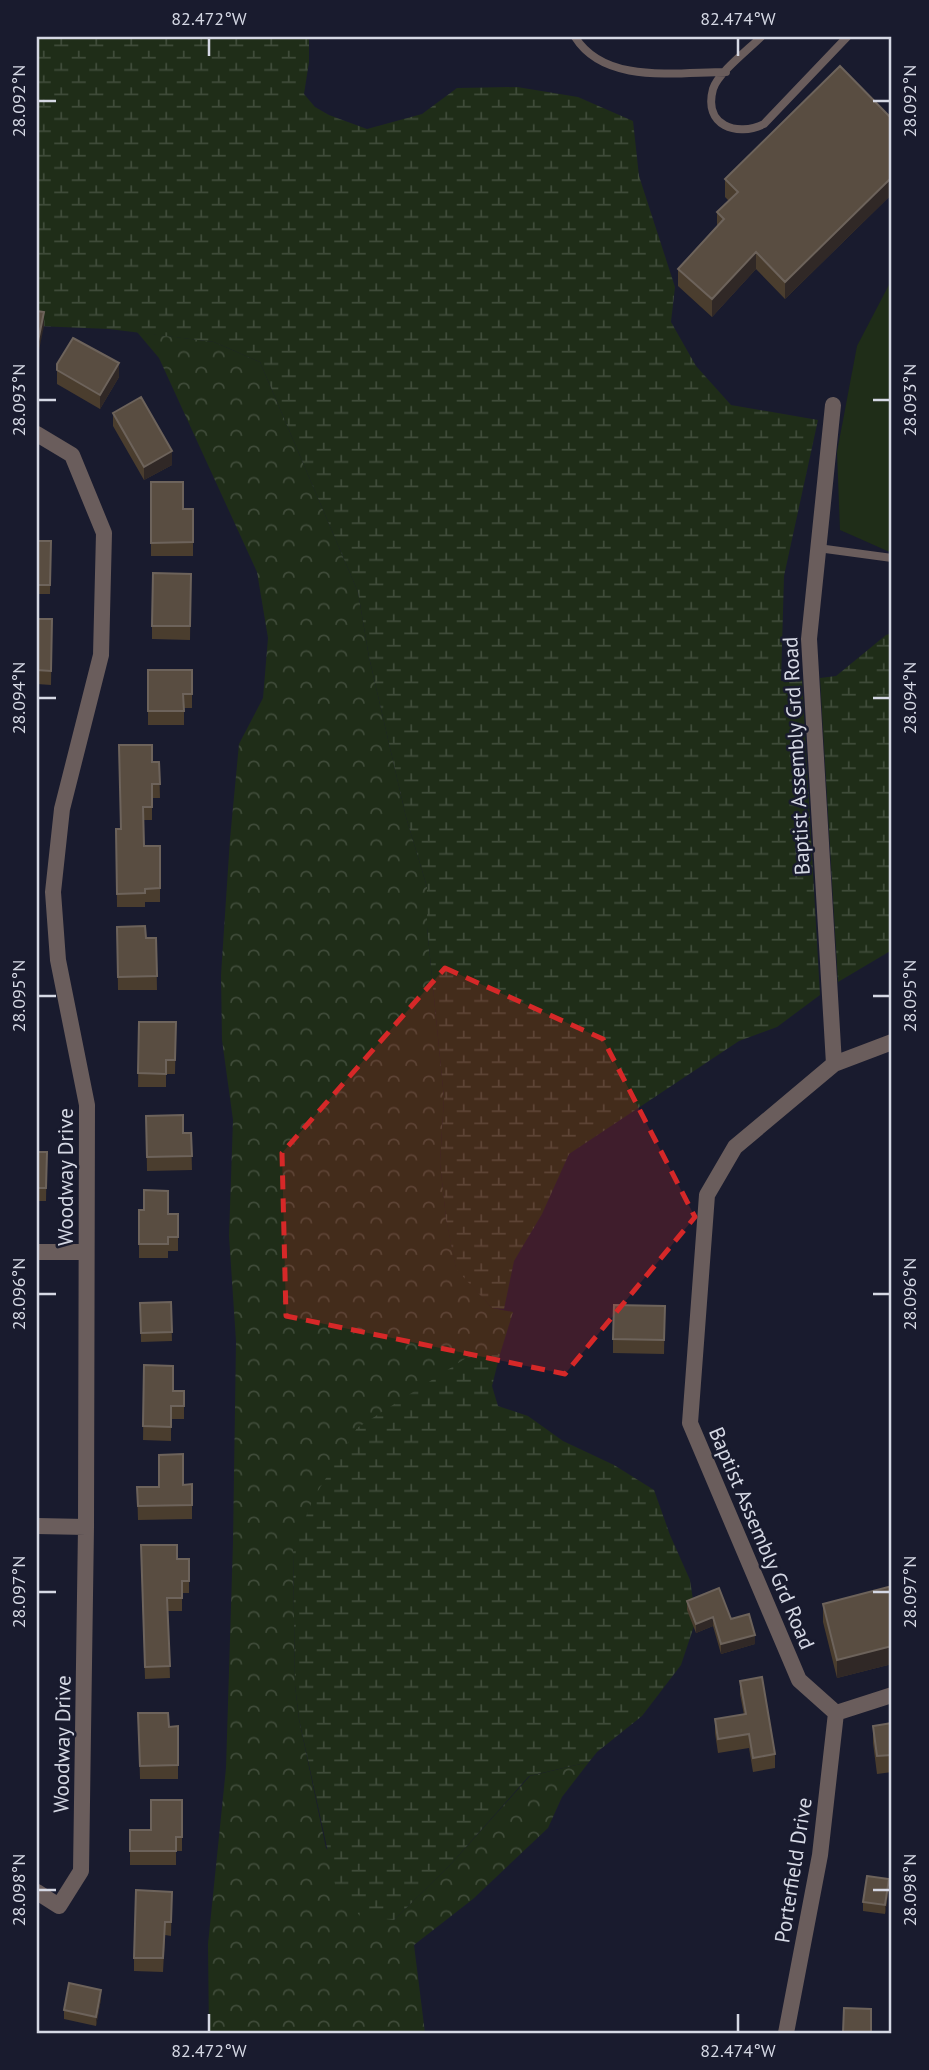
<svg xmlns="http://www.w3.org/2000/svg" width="929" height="2070" font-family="'PT Sans',sans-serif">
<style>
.green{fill:#1f2d18}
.forest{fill:url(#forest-crowns)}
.wetland{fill:url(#wetland-marsh)}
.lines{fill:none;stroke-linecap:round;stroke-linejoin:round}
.service{stroke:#6a5d5c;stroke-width:8}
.minor{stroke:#6a5d5c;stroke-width:16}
.wall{fill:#4a3d2e}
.shaded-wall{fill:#302826}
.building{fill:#594d41;stroke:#6d635b;stroke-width:2}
.marked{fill:#d62828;fill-opacity:0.2;stroke:#d62828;stroke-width:5;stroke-dasharray:14 9;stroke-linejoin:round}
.ticks{fill:none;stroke:#d5d8e4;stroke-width:2.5}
.labels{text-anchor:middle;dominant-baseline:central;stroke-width:5;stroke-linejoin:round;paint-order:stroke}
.street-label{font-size:21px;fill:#d5d8e4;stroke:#191b2e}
.neatline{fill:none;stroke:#d5d8e4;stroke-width:2.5}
.ticks-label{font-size:18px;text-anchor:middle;fill:#d5d8e4}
</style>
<defs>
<pattern id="forest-crowns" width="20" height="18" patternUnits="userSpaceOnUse" patternTransform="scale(1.75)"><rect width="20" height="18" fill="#1f2d18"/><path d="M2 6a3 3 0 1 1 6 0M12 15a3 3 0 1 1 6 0" fill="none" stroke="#3f4b39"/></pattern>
<pattern id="wetland-marsh" width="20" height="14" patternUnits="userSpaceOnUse" patternTransform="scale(1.75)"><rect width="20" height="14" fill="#1f2d18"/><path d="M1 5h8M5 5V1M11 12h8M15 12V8" fill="none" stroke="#3f4b39"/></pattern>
</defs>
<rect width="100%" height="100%" fill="#191b2e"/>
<path class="green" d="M892,279V553L840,530L837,452L857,346Z"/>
<path class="forest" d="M137,332L214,342L260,362L358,592L369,657L406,817L427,887V927L444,1098L440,1163L446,1218L456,1268L492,1308L513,1312L500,1354L477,1352L293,1549L295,1685L299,1719L326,1848L394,1920L450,1865L530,1776L589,1762L562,1797L548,1828L473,1899L414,1945L425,2033H209L208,1944L226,1768L233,1542L236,1341L229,1236L233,1120L222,1040L221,975L230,839L239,744L263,698L268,638L257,572L159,358Z"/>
<path class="wetland" d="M37,37H309V62L304,94L315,107L329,115L367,129L422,114L457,88L517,87L578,97L633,121L639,176L675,287L671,322L696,366L731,405L818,420L784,576L781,681L802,680L820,995L777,1027L739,1041L569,1154L542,1214L514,1261L504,1309L492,1308L456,1269L446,1219L440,1163L444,1098L427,927V887L406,817L369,657L358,592L260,362L214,342L109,329L37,326Z
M892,633V950L838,982L820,678L836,676L886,635Z
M477,1351L500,1354L492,1386L498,1406L528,1416L563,1441L614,1465L654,1490L670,1535L690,1580L696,1620L681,1665L642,1716L597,1752L589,1762L529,1776L450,1865L394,1920L360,1916L336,1889L299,1719L295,1685L293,1549L313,1499L357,1428Z"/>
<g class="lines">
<path class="service" d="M575,37C605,85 677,72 726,72
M761,37C749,49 718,73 713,89C703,126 737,137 764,124L847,37
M818,548L892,558"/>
<path class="minor" d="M833,405L809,639L834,1064
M37,434L72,455L104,533L101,655L62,809L53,892L58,960L87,1105L86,1527L81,1871L59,1906L37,1892
M37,1252H86
M37,1526L86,1527
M836,1713L799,1680L690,1423L707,1195L735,1147L834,1064L892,1042
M836,1713L892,1695
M786,2033L820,1855L836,1713"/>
</g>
<path class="wall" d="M892,119V194L785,299L756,269L712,317L678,286V269L717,226V212L729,201L725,197V179Z
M57,364L119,377L100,409L57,384Z
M113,413L172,465L144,480L113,426Z
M151,482L183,509H193V556H151Z
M37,541H51L50,594H37Z
M191,574L190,640L152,639V626Z
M37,619H52L51,685L37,684Z
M148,670H192V708H184V725H148Z
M152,762H159L160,798H152V820H143L144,846H160V902H145V907H117L116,829H120Z
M117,927L146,938H156L157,990H118Z
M139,1022H176L175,1074H166V1087H138Z
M146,1116L183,1133H191L192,1170L147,1171Z
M37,1152H47L46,1201H37Z
M139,1210L168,1214H178V1251H168V1258H139Z
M171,1302L172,1341L141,1342L140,1303Z
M665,1306L664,1354L613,1353V1339Z
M144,1365L173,1391H184V1419H171V1441L143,1440Z
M192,1484V1519L138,1520L137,1487H159Z
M141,1557L189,1559V1593H182V1611H168L170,1678L145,1679Z
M892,1586V1664L837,1678L823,1622V1604Z
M687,1601L731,1619L755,1644L721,1654L713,1626L696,1633L687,1610Z
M740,1681L775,1754V1768L753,1772L749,1748L718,1753L715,1733V1719L744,1715L740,1694Z
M138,1713L169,1727L178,1726V1779H140Z
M892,1723V1772L877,1774L873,1743V1726Z
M182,1800V1851H176V1865H130V1830H151Z
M889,1888L885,1914L863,1911V1902Z
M172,1892L171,1936L165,1935L163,1972L134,1971V1958Z
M101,1999L96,2026L64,2019V2010Z"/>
<path class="shaded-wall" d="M892,177V194L785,299V282Z
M756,252V269L712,317V299Z
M44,312V326L37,360V346Z
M119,363V377L100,409V395Z
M172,451V465L144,480V467Z
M713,1617V1626L696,1633V1624Z
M755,1635V1644L721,1654V1644Z
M892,1646V1664L837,1678V1660Z
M889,1879V1888L885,1914V1905Z
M101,1990V1999L96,2026V2017Z"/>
<path class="building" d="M840,66L892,119V177L785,282L756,252L712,299L678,269L724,219L717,212L738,192L725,179Z
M37,311L44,312L37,346Z
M73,338L119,363L100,395L57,370V364Z
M141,397L172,451L144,467L113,413Z
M151,482H183V509H193V542L151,543Z
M37,541H51L50,585H37Z
M153,573L191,574L190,626H152Z
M37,619H52L51,671L37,670Z
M148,670H192V694H183L184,711H148Z
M119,745H152V762H159L160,784H152V807H143L144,846H160V888L145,889V893L117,894L116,829H121Z
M145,926L146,938H156L157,976L118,977L117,927Z
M139,1022H176L175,1060H166V1074L138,1073Z
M183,1115V1133H191L192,1156L147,1157L146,1116Z
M37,1152H47L46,1188H37Z
M144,1190L168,1191V1214H178V1237H168V1244H139V1210H144Z
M171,1302L172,1332L141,1333L140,1303Z
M614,1305L665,1306L664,1340L613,1339Z
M144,1365L173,1366V1391H184V1406H171V1427L143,1426Z
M37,1420H38L37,1463Z
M183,1454V1485L192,1484V1505L138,1506L137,1487H159V1455Z
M141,1545H177V1559H189V1581H182V1598H167L170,1666L145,1667Z
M892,1586V1646L837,1660L823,1604Z
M719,1588L731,1619L749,1614L755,1635L721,1644L713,1617L696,1624L687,1601Z
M762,1677L775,1754L753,1758L749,1734L718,1739L715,1719L746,1714L740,1681Z
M138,1713H168L169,1727L178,1726V1765L140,1766Z
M892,1723V1755L877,1756L873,1726Z
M151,1800H182V1837H176V1851H130V1830H151Z
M867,1876L889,1879L885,1905L863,1902Z
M136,1890L172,1892L171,1922H165L163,1958H134Z
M69,1983L101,1990L96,2017L64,2010Z
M844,2008L871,2009V2033H843Z"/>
<path class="marked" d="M445,968L603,1039L695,1217L565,1374L286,1316L282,1153Z"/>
<path class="ticks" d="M209,38V56M738,38V56M38,101H56M873,101H890M38,400H56M873,400H890M38,698H56M873,698H890M38,996H56M873,996H890M38,1294H56M873,1294H890M38,1592H56M873,1592H890M38,1890H56M873,1890H890M209,2014V2032M738,2014V2032"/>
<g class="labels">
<g class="street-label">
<text transform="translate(796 756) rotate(-93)">Baptist Assembly Grd Road</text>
<text transform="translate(65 1177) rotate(-90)">Woodway Drive</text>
<text transform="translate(762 1538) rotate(67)">Baptist Assembly Grd Road</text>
<text transform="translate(62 1744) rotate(-89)">Woodway Drive</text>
<text transform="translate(793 1870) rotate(-81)">Porterfield Drive</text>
</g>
</g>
<rect width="929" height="2070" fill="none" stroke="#191b2e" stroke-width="77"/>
<rect x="38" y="38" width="852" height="1994" class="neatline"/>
<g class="ticks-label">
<text x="209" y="25">82.472°W</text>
<text x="738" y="25">82.474°W</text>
<text transform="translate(910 101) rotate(-90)" y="6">28.092°N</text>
<text transform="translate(19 101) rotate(-90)" y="6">28.092°N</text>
<text transform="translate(910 400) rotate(-90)" y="6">28.093°N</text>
<text transform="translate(19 400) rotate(-90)" y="6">28.093°N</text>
<text transform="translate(19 698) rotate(-90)" y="6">28.094°N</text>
<text transform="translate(910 698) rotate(-90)" y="6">28.094°N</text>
<text transform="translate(19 996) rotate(-90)" y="6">28.095°N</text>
<text transform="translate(910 996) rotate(-90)" y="6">28.095°N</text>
<text transform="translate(910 1294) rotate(-90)" y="6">28.096°N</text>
<text transform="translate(19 1294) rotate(-90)" y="6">28.096°N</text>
<text transform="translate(19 1592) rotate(-90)" y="6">28.097°N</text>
<text transform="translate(910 1592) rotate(-90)" y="6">28.097°N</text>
<text transform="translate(910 1890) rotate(-90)" y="6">28.098°N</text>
<text transform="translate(19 1890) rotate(-90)" y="6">28.098°N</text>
<text x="209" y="2057">82.472°W</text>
<text x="738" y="2057">82.474°W</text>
</g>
</svg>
